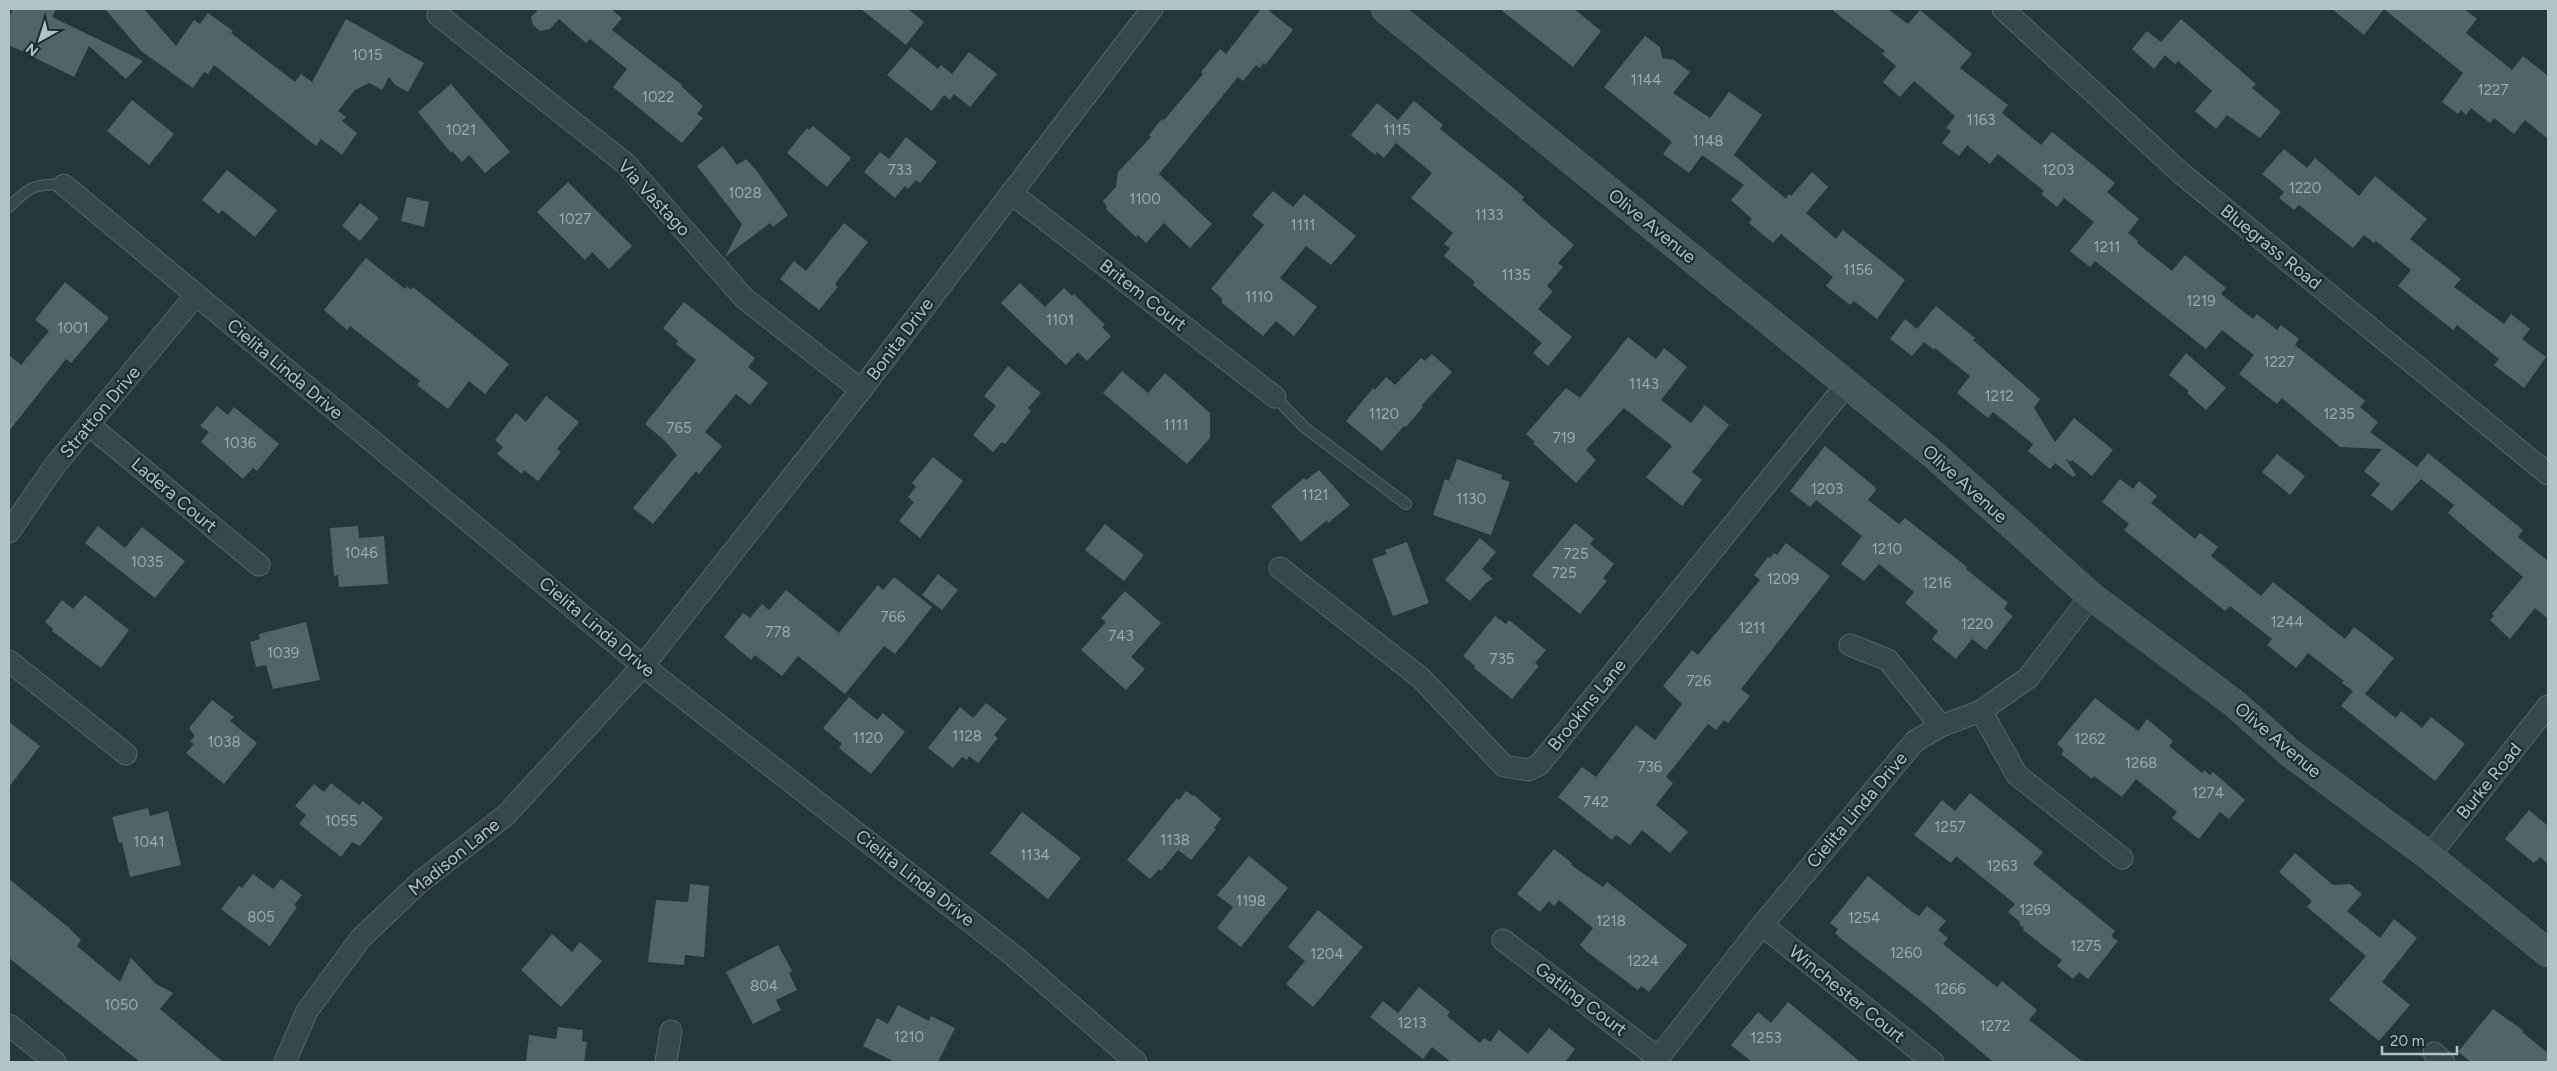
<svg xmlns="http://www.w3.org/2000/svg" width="2557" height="1071" font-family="Figtree,sans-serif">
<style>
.building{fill:#4f6568}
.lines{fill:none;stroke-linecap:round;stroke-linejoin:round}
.service-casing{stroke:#556668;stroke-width:12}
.minor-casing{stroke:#556668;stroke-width:23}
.secondary-casing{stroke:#556668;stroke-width:29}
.service{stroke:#37484a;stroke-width:10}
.minor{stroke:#37484a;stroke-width:21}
.secondary{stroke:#455a5d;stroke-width:28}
.labels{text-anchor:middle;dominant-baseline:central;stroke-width:4.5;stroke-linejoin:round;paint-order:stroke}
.number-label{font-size:15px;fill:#99acae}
.street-label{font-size:18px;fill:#b2c3c6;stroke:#1c2d2f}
</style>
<rect width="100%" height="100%" fill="#24383a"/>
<path class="building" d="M13,9H56L52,17L143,61L126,79L89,46L74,77L9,45V18Z
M105,9H144L176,46L194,20L200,24L208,13L233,31L231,33L295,82L301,74L312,82L346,19L424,63L408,92L395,85L389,77L382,90L369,83L355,90L338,111L346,117L342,121L357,133L342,155L321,139L316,146L214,65L208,74L204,72L193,88L141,51Z
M539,9H611L622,18L612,30L682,85L681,86L703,106L697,114L703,118L682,143L613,87L627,69L590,39L586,43L559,19L550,29L540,31L533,25L531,17Z
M861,9H908L924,22L906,45Z
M1261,9H1267L1293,30L1265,65L1263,63L1260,68L1256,65L1243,81L1238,77L1159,174L1212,224L1190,248L1164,223L1146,243L1138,235L1136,237L1106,209L1107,207L1103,201L1116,187L1118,172L1151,137L1149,135L1162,119L1164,120L1203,74L1201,72L1220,49L1226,54Z
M1500,9H1574L1601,31L1573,67Z
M1831,9H1888L1908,24L1920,10L1951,36L1972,54L1960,68L2008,105L2002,113L2041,145L2052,132L2115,183L2107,192L2139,219L2128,233L2138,241L2137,243L2172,271L2185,255L2226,288L2221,294L2253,319L2257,314L2277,330L2281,325L2299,339L2295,345L2365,401L2360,407L2378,422L2370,432L2417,467L2428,453L2523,530L2518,537L2548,561V619L2535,608L2510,639L2490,620L2494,616L2492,614L2523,577L2448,513L2454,505L2421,479L2392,511L2371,495L2380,484L2364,471L2382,449L2340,447L2282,398L2277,404L2239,374L2254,355L2222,330L2206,349L2095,261L2090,267L2070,251L2094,222L2064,198L2057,207L2041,194L2044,191L1998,154L1990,164L1967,145L1959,156L1942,143L1951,131L1946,128L1955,116L1914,81L1900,97L1883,82L1896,66L1882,54L1885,51Z
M2332,9H2464L2477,19L2466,33L2512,70L2523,56L2548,76V139L2525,120L2514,134L2494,118L2490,123L2471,108L2466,115L2461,110L2458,114L2442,102L2463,73L2384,9L2364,35Z
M2181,19L2256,84L2252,88L2281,112L2260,138L2227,115L2216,129L2195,111L2212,91L2178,61L2175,64L2165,55L2154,69L2132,49L2147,31L2161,42Z
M1645,36L1660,47L1662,58L1674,60L1690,72L1673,93L1710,118L1729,92L1762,115L1734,155L1786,199L1789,194L1791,196L1812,172L1828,187L1806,213L1836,239L1843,230L1905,280L1877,319L1854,301L1850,305L1826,286L1833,277L1781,234L1773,243L1749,223L1752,219L1731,200L1744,185L1702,155L1689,173L1663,154L1672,142L1604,87Z
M911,47L938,69L941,65L952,74L969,52L997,74L970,107L954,94L950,100L944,95L932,111L887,75Z
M451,84L510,152L485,173L469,155L462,162L452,151L451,153L418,112Z
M132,100L174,134L149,165L107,131Z
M1414,101L1443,125L1440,129L1510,185L1524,197L1522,200L1574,245L1558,263L1563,267L1547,286L1553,291L1538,309L1572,337L1548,366L1533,353L1542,343L1473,285L1475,282L1444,256L1450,248L1444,244L1453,233L1411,198L1432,173L1396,143L1384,158L1377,152L1375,155L1351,135L1377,103L1398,120Z
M813,126L851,158L827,187L787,153L807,128L809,130Z
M906,137L937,162L920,183L916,180L908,189L905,186L895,198L864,172L880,152L889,159Z
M723,146L737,165L746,159L756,170L788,215L773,227L770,223L725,257L742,224L697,166Z
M2284,149L2307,168L2315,158L2359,196L2375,176L2427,219L2410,239L2461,279L2454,287L2504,324L2511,314L2530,329L2522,339L2546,357L2524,388L2494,365L2499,359L2457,325L2453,330L2398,286L2411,270L2376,241L2374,243L2364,235L2353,248L2299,205L2294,210L2279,198L2284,192L2262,174Z
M227,170L277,210L255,237L222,210L219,214L202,200Z
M568,182L632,246L609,269L592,252L585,260L537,212Z
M1273,191L1293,207L1304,194L1356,236L1331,265L1306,246L1280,278L1317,307L1294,336L1276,321L1263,336L1222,303V298L1211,289L1264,225L1252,215Z
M407,197L429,202L424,227L401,221Z
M360,203L379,218L360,241L342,226Z
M844,223L868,242L835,284L838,287L819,310L780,279L794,261L806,271Z
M366,258L405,289L407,286L411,290L413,287L509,364L485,394L469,381L448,409L417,385L420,381L350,326L347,330L324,310Z
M65,282L109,318L71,363L66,359L9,431V355L21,365L49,331L35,320Z
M1020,283L1045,307L1064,288L1072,296L1074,294L1105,325L1102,327L1111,336L1087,361L1078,352L1066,365L1001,303Z
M684,302L755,358L748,367L768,383L750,405L736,394L705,432L722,446L699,474L696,471L653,524L633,508L677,455L665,441L645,424L696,360L676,344L678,341L663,328Z
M1936,306L1975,338L1973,340L2040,399L2034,408L2055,442L2074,418L2113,450L2092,476L2072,460L2070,462L2065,458L2076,475L2073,477L2055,463L2050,469L2028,451L2033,444L1993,412L1988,418L1957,393L1970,376L1935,348L1934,350L1924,342L1912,356L1890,339L1905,319L1917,329Z
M1628,337L1656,359L1664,348L1687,367L1661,400L1691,423L1705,405L1729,425L1692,472L1702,480L1682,506L1646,477L1672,446L1624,408L1586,450L1596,460L1576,483L1533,443L1535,442L1526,434L1566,388L1580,398Z
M2186,353L2226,388L2206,410L2187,393L2189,391L2169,375Z
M1432,354L1452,372L1421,406L1423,407L1406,427L1404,426L1382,451L1346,421L1373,388L1375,390L1386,377L1395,385L1421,358L1425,361Z
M1008,366L1041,393L1028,408L1031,411L1005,444L1002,442L993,452L973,435L996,406L984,396Z
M1122,371L1148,393L1165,373L1210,413V438L1187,464L1103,393Z
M546,396L579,422L557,449L561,452L538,481L524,470L522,474L497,454L503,447L495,440L516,413L526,422Z
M217,406L228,415L234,407L279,444L257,471L253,468L243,479L201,442L209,432L200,426Z
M1825,446L1875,487L1876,490L1868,500L1899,524L1905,518L1967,567L1966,569L2008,603L2004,609L2013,616L1986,650L1972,639L1956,659L1932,639L1938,631L1905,603L1914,592L1879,564L1864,581L1841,564L1862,536L1816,500L1810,507L1790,491Z
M2277,454L2305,476L2290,495L2262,472Z
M933,457L963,481L920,538L899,521L914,502L908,497L916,487L912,483Z
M1457,459L1502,475L1501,479L1510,482L1491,535L1433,515L1445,479L1449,481Z
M1319,470L1350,505L1328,523L1327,520L1301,542L1271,506L1304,478L1306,480Z
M2120,479L2133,489L2139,481L2157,496L2151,503L2195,539L2200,533L2218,547L2211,556L2261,596L2273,582L2345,639L2354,627L2394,658L2365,694L2396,718L2401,711L2422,728L2431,717L2465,744L2435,781L2341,706L2353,691L2342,683L2344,681L2308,653L2296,668L2267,645L2272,639L2230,606L2225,611L2124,530L2129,524L2102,502Z
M1575,523L1594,539L1590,544L1614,564L1603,578L1607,581L1580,614L1532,575Z
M1105,524L1144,555L1124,581L1085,550Z
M98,526L125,548L142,527L185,561L155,598L85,543Z
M358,526L359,538L384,536L388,584L339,587L338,575L334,576L330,528Z
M1480,538L1496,552L1482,569L1493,579L1487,582L1470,601L1445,580Z
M1407,542L1429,603L1393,616L1372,559L1387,554L1385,550Z
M1786,543L1830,576L1741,689L1750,696L1728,723L1724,720L1716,730L1708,724L1666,777L1673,783L1656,805L1688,832L1670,853L1642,830L1630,845L1616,835L1612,840L1558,797L1582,767L1596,777L1636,725L1655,740L1682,704L1663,686L1692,650L1698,655L1706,645L1760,580L1754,575L1768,557L1770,558L1774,553L1777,555Z
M938,574L958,590L942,610L922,595Z
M894,577L932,607L895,654L884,646L845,694L798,656L782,676L755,655L751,660L724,637L743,613L750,618L762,604L769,610L786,590L839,633L878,585L883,590Z
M1125,591L1161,623L1131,657L1145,669L1126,690L1081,650L1106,622L1101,618Z
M85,595L129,630L101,668L52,631L53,629L45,622L62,600L73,609Z
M1495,616L1506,624L1509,620L1546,650L1535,663L1539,666L1512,699L1474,668L1475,666L1463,656Z
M306,622L320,680L273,689L266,665L256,667L250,642L260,639L259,634Z
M849,697L877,720L883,713L905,732L871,774L839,748L842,744L823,728Z
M2095,698L2138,731L2147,719L2173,741L2169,746L2202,773L2204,770L2210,775L2213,772L2245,800L2229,819L2220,812L2199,839L2172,818L2177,812L2136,779L2122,797L2094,776L2092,779L2061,754L2064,750L2057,744Z
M212,700L234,717L230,721L257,743L224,784L186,753L194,744L190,741L195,736L189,728Z
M986,703L1007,719L994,735L998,738L978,763L969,756L967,760L962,757L953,768L928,748L960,707L973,718Z
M9,722L40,746L9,787Z
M331,783L359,805L363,801L383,818L360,846L352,842L341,857L299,824L306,815L295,806L314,784L324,792Z
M1186,791L1193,796L1194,795L1221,819L1214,828L1216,829L1191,860L1178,850L1161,871L1159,869L1150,879L1127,860L1177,798L1179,800Z
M1970,793L2043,852L2033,864L2115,931L2111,936L2118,941L2088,979L2079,972L2073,979L2057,966L2062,960L2023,930L2024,928L2019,924L2020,922L2008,912L2015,904L1956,856L1951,863L1914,835L1942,800L1955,811Z
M148,808L150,816L168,811L181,865L130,877L122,842L119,843L112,817Z
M2529,810L2548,826V864L2540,857L2534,863L2505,839Z
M1022,812L1081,858L1048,899L990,853Z
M1554,849L1572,863L1571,865L1603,887L1607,882L1687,945L1649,992L1641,986L1638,990L1586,951L1580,945L1593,928L1559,900L1554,906L1549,901L1540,912L1517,894Z
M2295,853L2333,885L2350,884L2362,894L2347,911L2380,938L2394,919L2417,938L2382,982L2410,1005L2379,1041L2329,1000L2366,956L2307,907L2312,901L2279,872Z
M1249,856L1288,888L1241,947L1217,928L1233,907L1217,895Z
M253,874L273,889L281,879L302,895L294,905L297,907L270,946L221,909L239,886L242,888Z
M1868,876L1911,911L1919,916L1927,906L1946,921L1938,930L1948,938L1943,944L1997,987L2002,981L2037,1010L2029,1020L2083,1062H1993L1921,1001L1844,941L1835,933L1838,929L1830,923Z
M9,879L68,927L81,940L77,946L120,982L131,958L156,984L173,993L160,1009L223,1062H140L9,958Z
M690,884L709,886L704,957L685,955L684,965L648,962L656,900L688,902Z
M1318,910L1363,947L1313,1007L1286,984L1305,961L1288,947Z
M552,934L572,952L580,942L602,961L561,1007L521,970Z
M778,945L792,971L789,973L797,990L776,1000L781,1010L753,1024L726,972Z
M1419,987L1450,1012L1447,1016L1480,1043L1484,1038L1490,1042L1499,1030L1528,1054L1549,1028L1575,1049L1565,1062H1451L1432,1047L1423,1059L1370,1017L1383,1001L1398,1013Z
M1788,1002L1833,1039L1860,1062H1752L1731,1045L1758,1012L1771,1023Z
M898,1005L929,1021L931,1016L955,1028L938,1062H895L863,1046L877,1018L888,1024Z
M2493,1009L2524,1031L2522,1032L2548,1053V1062H2471L2458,1052Z
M558,1027L583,1030L582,1041L587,1042L584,1062H526L529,1035L556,1039Z"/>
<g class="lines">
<g class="service-casing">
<path id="service" d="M9,207C29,187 35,183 64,185
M1275,397L1304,427L1406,504"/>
</g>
<g class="minor-casing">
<path id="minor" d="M2003,9L2182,174L2548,474
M438,15L626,164L744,298L861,390
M64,185L643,666L1014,956L1136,1062
M1011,193L1275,397
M89,425L259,565
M9,532L56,464L196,295
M1280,568L1421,678L1504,766L1528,770L1539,765L1847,384
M1850,645L1888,660L1941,726
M9,661L126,754
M1981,711L2017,775L2122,858
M2429,856L2548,706
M1762,925L1933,1062
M1503,940L1658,1058
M9,1025L55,1062
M2434,1053L2444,1062
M285,1062L307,1011L361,938L420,882L506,815L643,666L861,390L1152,9
M666,1062L671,1031
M1655,1062L1762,925L1915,741L1941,726L1981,711L2028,678L2091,596"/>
</g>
<g class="secondary-casing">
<path id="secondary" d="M1385,9L1934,455L2091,596L2235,704L2290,753L2429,856L2548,953"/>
</g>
<use href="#service" class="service"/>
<use href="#minor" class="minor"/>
<use href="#secondary" class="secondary"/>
</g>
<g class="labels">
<g class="number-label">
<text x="367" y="55">1015</text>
<text x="1646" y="80">1144</text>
<text x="2493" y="90">1227</text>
<text x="658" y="97">1022</text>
<text x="1981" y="120">1163</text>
<text x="461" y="130">1021</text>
<text x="1397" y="130">1115</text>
<text x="1708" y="141">1148</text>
<text x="900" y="170">733</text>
<text x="2058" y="170">1203</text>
<text x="2305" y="188">1220</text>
<text x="745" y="193">1028</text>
<text x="1145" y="199">1100</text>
<text x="1489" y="215">1133</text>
<text x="575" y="219">1027</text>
<text x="1303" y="225">1111</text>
<text x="2107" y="247">1211</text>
<text x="1858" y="270">1156</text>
<text x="1516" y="275">1135</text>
<text x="1259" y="297">1110</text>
<text x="2201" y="301">1219</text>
<text x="1060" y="320">1101</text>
<text x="73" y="328">1001</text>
<text x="2279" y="362">1227</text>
<text x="1644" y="384">1143</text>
<text x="1999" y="396">1212</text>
<text x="1384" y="414">1120</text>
<text x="2339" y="414">1235</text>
<text x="1176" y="425">1111</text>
<text x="679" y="428">765</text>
<text x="1564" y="438">719</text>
<text x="240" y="443">1036</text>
<text x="1827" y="489">1203</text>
<text x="1315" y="495">1121</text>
<text x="1471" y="499">1130</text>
<text x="1887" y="549">1210</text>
<text x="361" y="553">1046</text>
<text x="1576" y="554">725</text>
<text x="147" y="562">1035</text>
<text x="1564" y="573">725</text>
<text x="1783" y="579">1209</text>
<text x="1937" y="583">1216</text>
<text x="893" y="617">766</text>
<text x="2287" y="622">1244</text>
<text x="1977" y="624">1220</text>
<text x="1752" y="628">1211</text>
<text x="778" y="632">778</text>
<text x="1121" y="636">743</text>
<text x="283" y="653">1039</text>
<text x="1502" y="659">735</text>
<text x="1699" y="681">726</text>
<text x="967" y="736">1128</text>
<text x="868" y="738">1120</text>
<text x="2090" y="739">1262</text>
<text x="224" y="742">1038</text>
<text x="2141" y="763">1268</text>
<text x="1650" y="767">736</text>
<text x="2208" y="793">1274</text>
<text x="1596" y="802">742</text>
<text x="341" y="821">1055</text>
<text x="1950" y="827">1257</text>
<text x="1175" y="840">1138</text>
<text x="149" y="842">1041</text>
<text x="1035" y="855">1134</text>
<text x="2002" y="866">1263</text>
<text x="1251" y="901">1198</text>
<text x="2035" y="910">1269</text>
<text x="261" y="917">805</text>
<text x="1864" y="918">1254</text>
<text x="1611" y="921">1218</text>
<text x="2086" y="946">1275</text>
<text x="1906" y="953">1260</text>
<text x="1327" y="954">1204</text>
<text x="1643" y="961">1224</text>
<text x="764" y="986">804</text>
<text x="1950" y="989">1266</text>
<text x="121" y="1005">1050</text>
<text x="1412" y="1023">1213</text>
<text x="1995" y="1026">1272</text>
<text x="909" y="1037">1210</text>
<text x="1766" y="1038">1253</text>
</g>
<g class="street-label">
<text transform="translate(654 198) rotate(47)">Via Vastago</text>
<text transform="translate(1652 226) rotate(39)">Olive Avenue</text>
<text transform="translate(2271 247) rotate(39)">Bluegrass Road</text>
<text transform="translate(1143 295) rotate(38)">Britem Court</text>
<text transform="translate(900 339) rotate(-53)">Bonita Drive</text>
<text transform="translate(285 369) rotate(40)">Cielita Linda Drive</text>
<text transform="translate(100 412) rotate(-50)">Stratton Drive</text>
<text transform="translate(1965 484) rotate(42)">Olive Avenue</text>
<text transform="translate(174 495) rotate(40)">Ladera Court</text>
<text transform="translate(597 627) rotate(40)">Cielita Linda Drive</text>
<text transform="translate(1587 705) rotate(-51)">Brookins Lane</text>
<text transform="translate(2278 740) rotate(40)">Olive Avenue</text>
<text transform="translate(2489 781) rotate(-51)">Burke Road</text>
<text transform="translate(1857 810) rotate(-50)">Cielita Linda Drive</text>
<text transform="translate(454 857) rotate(-39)">Madison Lane</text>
<text transform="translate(915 878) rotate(38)">Cielita Linda Drive</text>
<text transform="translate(1847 994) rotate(39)">Winchester Court</text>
<text transform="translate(1581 999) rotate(37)">Gatling Court</text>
</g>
</g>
<rect width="2557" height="1071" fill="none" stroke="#b2c3c6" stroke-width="20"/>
<g transform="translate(40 40) rotate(219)" stroke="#1c2d2f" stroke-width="4" paint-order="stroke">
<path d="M0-4L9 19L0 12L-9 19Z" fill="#b2c3c6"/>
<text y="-8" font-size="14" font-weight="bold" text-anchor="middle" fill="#b2c3c6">N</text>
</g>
<path d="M2382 1046v8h75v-8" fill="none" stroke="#b2c3c6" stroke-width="2.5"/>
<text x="2390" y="1046" font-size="15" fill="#b2c3c6" stroke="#1c2d2f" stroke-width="4" paint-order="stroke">20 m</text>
</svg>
